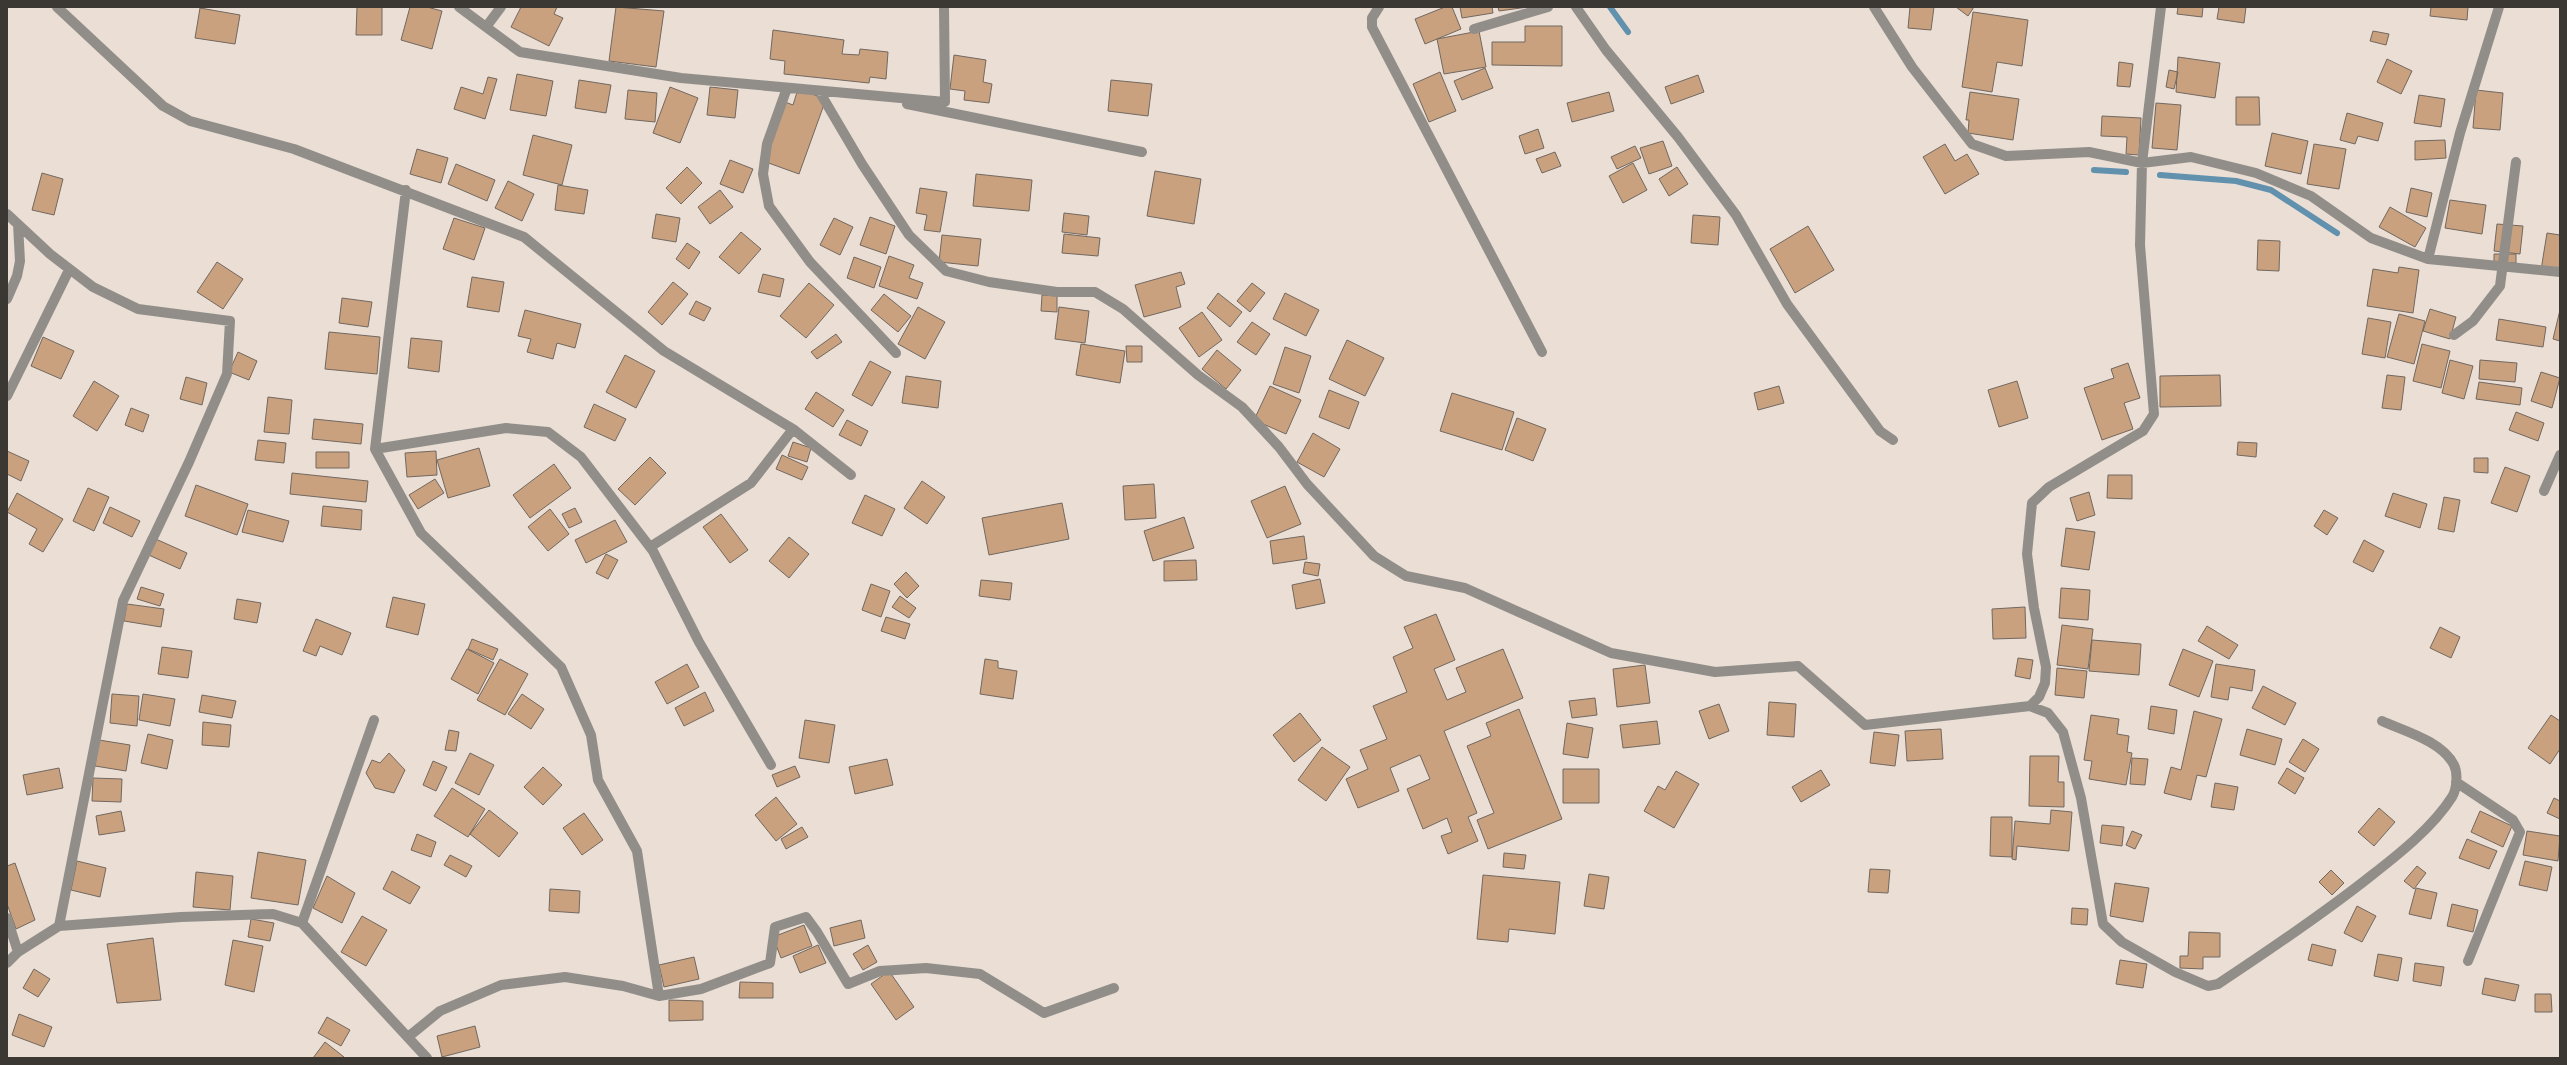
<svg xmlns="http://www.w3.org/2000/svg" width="2567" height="1065" font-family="'Libre Baskerville',serif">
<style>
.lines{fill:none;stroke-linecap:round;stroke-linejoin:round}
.stream{stroke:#6291ae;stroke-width:6}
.building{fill:#c9a17e;stroke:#726860}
.minor{stroke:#918e89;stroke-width:10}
</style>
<rect width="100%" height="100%" fill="#eaded5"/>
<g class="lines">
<path class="stream" d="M1610,7L1628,32
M2094,170L2126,172
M2160,175L2236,181L2271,190L2337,233"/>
</g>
<path class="building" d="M357,7H382V35H356Z
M410,7H427L442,11L432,49L401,40Z
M521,7H557L554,14L563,18L549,46L511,27Z
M616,7L664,11L656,67L609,61Z
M1445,7H1452L1461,29L1425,44L1415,19Z
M1460,7H1492L1493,13L1462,18Z
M1498,7H1528L1499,11Z
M1910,7H1934L1931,30L1908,28Z
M1956,7H1974L1968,16Z
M2178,7H2203L2202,17L2177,14Z
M2219,7H2246L2244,23L2217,19Z
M2431,7H2468L2467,20L2430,16Z
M200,8L240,15L235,44L195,38Z
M1973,12L2028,20L2022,66L1997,62L1992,92L1962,87Z
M1525,26H1562V66L1492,65V42H1525Z
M773,30L844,40L842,54L859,55L860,49L888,52L886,79L870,77L869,83L784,74L785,61L770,59Z
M1479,31L1486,67L1444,74L1437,39Z
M2373,31L2389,34L2386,45L2370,41Z
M954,55L986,60L983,82L992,84L989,103L964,100L965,91L950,89Z
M2178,57L2220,63L2215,98L2176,92Z
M2387,59L2412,71L2401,94L2377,82Z
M2119,62L2133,64L2130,87L2117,86Z
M1485,68L1493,88L1462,100L1454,81Z
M2169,70L2178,72L2174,89L2166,87Z
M1440,72L1456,111L1429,122L1413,84Z
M517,74L553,81L546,116L510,110Z
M1698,75L1704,92L1671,104L1665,87Z
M488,77L497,79L485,119L454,109L461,87L483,94Z
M579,80L611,85L606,113L575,108Z
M1111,80L1152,84L1148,116L1108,111Z
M670,87L698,98L680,143L653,133Z
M710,87L738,90L735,118L707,115Z
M798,89L826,99L799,174L763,161L785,102L793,105Z
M628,90L657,93L655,122L625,119Z
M2476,90L2503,93L2500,130L2473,128Z
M1609,92L1614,111L1572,122L1567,103Z
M1970,92L2019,99L2013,140L1968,133L1969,120H1966Z
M2419,95L2445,99L2441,127L2414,123Z
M2236,97H2259L2260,125H2236Z
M2156,103L2181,105L2177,150L2152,148Z
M2347,113L2383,123L2378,141L2358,136L2355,144L2340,140Z
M2102,116L2141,118L2139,155L2126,154L2127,137L2101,136Z
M1538,129L1544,148L1525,154L1519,136Z
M2272,133L2308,141L2301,174L2265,166Z
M533,135L572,145L562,185L523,175Z
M2445,140L2446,158L2415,160V141Z
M1663,141L1672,166L1649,174L1640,148Z
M1945,144L1955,161L1967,154L1979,174L1945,194L1923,157Z
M2314,144L2346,149L2339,189L2307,184Z
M1635,146L1641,158L1617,169L1611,157Z
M417,149L448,158L441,183L410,174Z
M1555,152L1561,166L1542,173L1536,159Z
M730,160L753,169L743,193L720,184Z
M1633,163L1647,190L1623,203L1609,176Z
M456,164L495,180L487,201L448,184Z
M687,167L702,183L681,204L666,188Z
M1677,167L1688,184L1669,196L1659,179Z
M1155,171L1201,179L1194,224L1147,216Z
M42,173L63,179L54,215L32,210Z
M976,174L1032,180L1029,211L973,206Z
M508,181L534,194L522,221L495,208Z
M558,185L588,190L584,214L555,210Z
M920,188L947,192L940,232L924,230L927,215L916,213Z
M2411,188L2432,193L2427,217L2406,212Z
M720,190L733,207L710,224L698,207Z
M2450,200L2486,205L2482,234L2445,228Z
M2390,207L2426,228L2415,247L2379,227Z
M1064,213L1089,216L1087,235L1062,232Z
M656,214L680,218L676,242L652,238Z
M1693,215L1720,217L1718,245L1691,243Z
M870,217L895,226L886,254L860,245Z
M454,218L485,228L474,260L443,249Z
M834,218L853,227L840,255L820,245Z
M2497,224L2523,226L2520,254L2494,251Z
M1808,226L1834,270L1795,293L1770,249Z
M741,232L761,249L739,274L719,257Z
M2547,233L2560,235V273L2541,270Z
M1064,234L1100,238L1098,256L1062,253Z
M942,235L981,239L978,266L939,262Z
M2258,240L2280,241L2279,271L2257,270Z
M687,243L700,252L689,269L676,259Z
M2494,254H2516V263L2494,262Z
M889,256L914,265L909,278L923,283L917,299L879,286Z
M854,257L881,267L874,288L847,278Z
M217,262L243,279L223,309L197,292Z
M2399,267L2419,270L2413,313L2367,306L2373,269L2398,273Z
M1181,272L1185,284L1176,287L1181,307L1144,317L1135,285Z
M763,274L784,279L780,297L758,292Z
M472,277L504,282L499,312L467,307Z
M673,282L688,294L662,325L648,312Z
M809,283L834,305L806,338L780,316Z
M1252,283L1265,293L1250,312L1237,301Z
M1218,293L1242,312L1230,327L1207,308Z
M1285,293L1319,310L1306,336L1273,319Z
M884,294L911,316L898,332L871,310Z
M1042,295L1057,296V312L1041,311Z
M342,298L372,302L368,327L339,323Z
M696,301L711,308L704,321L689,314Z
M918,307L945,322L925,359L898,344Z
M1059,307L1089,311L1085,343L1055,339Z
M2430,309L2456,317L2450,339L2423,331Z
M525,310L581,324L575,348L557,343L553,359L527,352L531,339L518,336Z
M2560,310V341L2553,339Z
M1202,312L1222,340L1199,357L1179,328Z
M2399,314L2425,321L2414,364L2387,357Z
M2368,318L2391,322L2385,358L2362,354Z
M2499,319L2546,327L2543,347L2496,340Z
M1252,322L1270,334L1256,355L1237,342Z
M329,332L380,337L377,374L325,369Z
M836,334L842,342L817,359L811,352Z
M43,337L74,351L61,379L31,366Z
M411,338L442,341L439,372L408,368Z
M1347,340L1384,358L1365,396L1329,379Z
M1081,344L1125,351L1120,383L1076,375Z
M2422,344L2450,351L2441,388L2413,381Z
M1126,346H1142V362H1127Z
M1285,347L1311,356L1299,393L1273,384Z
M1217,350L1241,370L1226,389L1202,369Z
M238,352L257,361L249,380L229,372Z
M625,355L655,371L636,408L606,392Z
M2450,360L2473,366L2464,399L2442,393Z
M2480,360L2517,363L2515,382L2479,379Z
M870,361L891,372L872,406L852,395Z
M2128,363L2140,398L2124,403L2133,429L2102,440L2084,388L2114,378L2111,369Z
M2541,372L2560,378L2552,408L2531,401Z
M2220,375L2221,406L2160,407V376Z
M2387,375L2405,377L2401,410L2382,408Z
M906,376L941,381L938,408L902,403Z
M186,377L207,383L202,405L180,399Z
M94,381L119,396L97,431L73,416Z
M2017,381L2028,418L1999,427L1988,390Z
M2479,382L2522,388L2520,405L2476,399Z
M1270,386L1301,400L1286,434L1254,420Z
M1779,386L1784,403L1758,410L1754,393Z
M1329,390L1359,402L1349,429L1319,417Z
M816,392L844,410L833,427L805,409Z
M1452,393L1514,412L1502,450L1440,431Z
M268,397L292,400L289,434L264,432Z
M594,404L626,419L615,441L584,427Z
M131,408L149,415L143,432L125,425Z
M2516,412L2544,423L2538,441L2509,430Z
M1517,418L1546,429L1533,461L1505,450Z
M314,419L363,424L361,444L312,439Z
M847,420L868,431L861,446L839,435Z
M1313,433L1340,449L1324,477L1297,462Z
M258,440L286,443L284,463L255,460Z
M793,442L811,448L807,462L788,456Z
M2238,442L2257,443L2256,457L2237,455Z
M479,448L490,486L448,498L437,460Z
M7,451L29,461L21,481L7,474Z
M436,451L437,475L407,477L405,453Z
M316,452H349V468H316Z
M782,455L808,467L802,480L776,469Z
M650,457L666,473L635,505L618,489Z
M2474,458H2488V473L2474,472Z
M554,464L571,488L530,518L513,495Z
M2505,467L2530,476L2517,512L2491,503Z
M292,473L368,481L366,502L290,494Z
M2108,475H2132V499L2107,498Z
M435,479L444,493L418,509L409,495Z
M922,481L945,497L927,524L904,508Z
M1154,484L1156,518L1125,520L1123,486Z
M196,485L248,504L237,535L185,516Z
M1285,486L1301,524L1267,538L1251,501Z
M88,488L109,497L94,531L73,521Z
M2089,492L2095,515L2077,521L2070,498Z
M17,493L63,519L43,552L29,544L37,529L7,512Z
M2393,493L2427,504L2420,528L2385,516Z
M865,495L895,509L882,536L852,523Z
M2444,497L2460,500L2454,532L2438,529Z
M1062,503L1069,539L989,555L982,518Z
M323,506L362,510L361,530L321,526Z
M110,507L140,521L132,537L103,523Z
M575,508L582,522L569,528L562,514Z
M550,509L569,534L548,551L528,527Z
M248,510L289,521L283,542L242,532Z
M2324,510L2338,518L2327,535L2314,526Z
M721,514L748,550L730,563L703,527Z
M1184,517L1194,548L1153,561L1144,531Z
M615,520L627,542L586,563L575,540Z
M2066,528L2095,532L2089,570L2061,566Z
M149,536L187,553L180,569L142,552Z
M1304,536L1307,559L1273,564L1270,541Z
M789,537L809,554L789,578L769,561Z
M2364,540L2384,551L2373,572L2353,562Z
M606,554L618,560L608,579L596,573Z
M1196,560L1197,580L1164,581V561Z
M1305,562L1320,564L1318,576L1303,573Z
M906,572L919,586L907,598L894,584Z
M1320,579L1325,603L1296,609L1292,585Z
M981,580L1012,583L1010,600L979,596Z
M871,584L890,591L881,617L862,610Z
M141,587L164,594L160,606L137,599Z
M2061,588L2090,590L2088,620L2059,618Z
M900,596L916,608L909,618L892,607Z
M393,597L425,604L418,635L386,627Z
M237,599L261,603L257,623L234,619Z
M127,604L164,609L161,627L124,621Z
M2025,607L2026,638L1993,639L1992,609Z
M1436,614L1455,660L1434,669L1447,700L1466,692L1456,668L1503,649L1523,698L1444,731L1477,813L1468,817L1478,841L1448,854L1441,836L1452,832L1447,818L1423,829L1407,789L1430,779L1420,755L1390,768L1399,791L1358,808L1346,779L1368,769L1360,750L1387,739L1373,706L1407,692L1393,657L1413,648L1404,627Z
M886,617L910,624L905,639L881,631Z
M316,619L351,633L342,655L320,646L316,656L303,651Z
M2062,625L2093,629L2088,669L2057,665Z
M2207,626L2238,645L2229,659L2198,641Z
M2440,627L2460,637L2451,658L2430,648Z
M472,639L498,649L493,660L468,649Z
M2092,640L2141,644L2139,675L2089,671Z
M162,647L192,651L188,678L158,674Z
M467,649L494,663L478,694L451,679Z
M2183,649L2213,661L2199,697L2169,685Z
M2018,658L2033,660L2030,679L2015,676Z
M500,659L528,674L505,715L477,700Z
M985,659L998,661V668L1017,671L1013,699L980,694Z
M687,664L699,687L667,704L655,682Z
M2216,664L2255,670L2252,691L2230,687L2228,700L2211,697Z
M1645,665L1650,703L1617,707L1613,669Z
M2057,668L2087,671L2084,698L2055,695Z
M2263,686L2296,703L2285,725L2252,708Z
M705,692L714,711L684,726L675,708Z
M112,694L139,696L137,726L110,723Z
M143,694L175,699L170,726L139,720Z
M522,694L544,709L531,729L508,714Z
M202,695L236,701L232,718L199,712Z
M1595,698L1597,715L1572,718L1569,701Z
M1769,702L1796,704L1794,737L1767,735Z
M1719,704L1729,731L1709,739L1699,711Z
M2151,706L2177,710L2174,734L2148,729Z
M1519,709L1562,819L1488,849L1477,820L1494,813L1467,746L1491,736L1486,723Z
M2194,711L2222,719L2206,777L2197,775L2191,800L2164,793L2171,767L2181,770Z
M1300,713L1321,740L1294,762L1273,735Z
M2091,715L2119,719L2117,734L2129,736L2127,752L2132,753L2126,785L2089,779L2092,761L2084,760Z
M2551,715L2560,721V749L2550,764L2528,748Z
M805,720L835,725L829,763L799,758Z
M1657,721L1660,744L1623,748L1620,725Z
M203,722L231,725L229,747L202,745Z
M1567,723L1593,728L1588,758L1563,754Z
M1941,729L1943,759L1907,761L1905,731Z
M2247,729L2282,739L2275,765L2240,755Z
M449,730L459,732L456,751L445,750Z
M1874,732L1899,735L1895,766L1870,763Z
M148,734L173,740L167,769L141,763Z
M2303,739L2319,749L2305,772L2289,762Z
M99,740L130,745L126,771L95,766Z
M1322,747L1350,767L1326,801L1298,780Z
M389,753L405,770L394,793L375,788L366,773L372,760L380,763Z
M470,753L494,765L479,795L455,783Z
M2030,756H2059L2058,782H2064V807L2029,806Z
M2132,758L2148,759L2145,785L2130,784Z
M887,759L893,785L855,794L849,767Z
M433,761L447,767L436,791L423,785Z
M795,766L800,777L777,787L772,775Z
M543,767L562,785L543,805L524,787Z
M59,768L63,788L27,795L23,775Z
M2287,768L2304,778L2295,794L2278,783Z
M1563,769H1599V803H1563Z
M1821,770L1830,785L1801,802L1792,787Z
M1676,771L1699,784L1674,828L1644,811L1658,786L1665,790Z
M93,778L122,779L121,802L92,801Z
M2215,783L2238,787L2234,810L2211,807Z
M452,788L485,809L468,837L434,816Z
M776,797L797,824L776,841L755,815Z
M2554,798L2560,801V819L2547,813Z
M2379,808L2395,822L2374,846L2358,832Z
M489,810L518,833L499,857L470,834Z
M2051,810L2072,812L2069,851L2017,846L2016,860L2012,859L2015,821L2050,824Z
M121,811L125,831L99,835L96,816Z
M2480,811L2512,826L2503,847L2471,832Z
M584,813L603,840L582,855L563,828Z
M1991,817H2012V857L1990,856Z
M2102,825L2124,827L2122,846L2100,843Z
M802,827L808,837L786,849L781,839Z
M2132,831L2142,835L2135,849L2126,845Z
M2527,831L2560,836L2558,861L2523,855Z
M417,834L436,842L431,857L411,850Z
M2467,839L2497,851L2489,869L2459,858Z
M258,852L306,860L298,905L251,898Z
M1504,853L1526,855L1524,869L1503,867Z
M450,855L472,866L466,877L444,865Z
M77,861L106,868L100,897L71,890Z
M2525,861L2552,867L2547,891L2519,885Z
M15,863L35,920L16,929L7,904V866Z
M2417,866L2426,873L2414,889L2404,881Z
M1870,869L1890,870L1888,893L1868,892Z
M2331,870L2344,883L2332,895L2319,882Z
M392,871L420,887L410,904L383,889Z
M196,872L233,876L230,910L193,907Z
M1589,874L1609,877L1604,909L1584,906Z
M1483,875L1560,882L1555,934L1509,929L1508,942L1477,939Z
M327,876L355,893L342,923L313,908Z
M2115,883L2149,888L2143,922L2110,916Z
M2416,888L2437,893L2431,919L2409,914Z
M550,889L580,891L579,913L549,911Z
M2452,904L2478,910L2473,932L2447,926Z
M2357,906L2376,916L2362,942L2344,933Z
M2072,908L2088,909L2087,925L2071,924Z
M362,916L387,930L366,966L341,952Z
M251,919L274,923L270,941L248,937Z
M861,920L865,938L834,946L830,928Z
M804,925L812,946L781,958L773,937Z
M2189,932L2220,933V957H2203V969L2180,968V956H2188Z
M153,938L161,1000L117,1003L107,944Z
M233,940L263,946L254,992L225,985Z
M2312,944L2336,950L2332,966L2308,960Z
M818,945L826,963L800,973L793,956Z
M868,945L877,962L863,970L853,954Z
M2378,954L2402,958L2398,981L2374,976Z
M694,957L699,979L664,987L659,965Z
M2120,960L2147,964L2143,988L2116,984Z
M2415,963L2444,967L2441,986L2413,981Z
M34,969L50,979L38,997L23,988Z
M889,971L914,1007L896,1020L871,984Z
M2485,978L2519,985L2515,1001L2482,994Z
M740,982L773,983V998H739Z
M2535,994H2551L2552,1012H2535Z
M669,1000L703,1001V1020L669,1021Z
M19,1014L52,1027L44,1047L12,1035Z
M327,1017L350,1030L341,1046L318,1033Z
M475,1026L480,1047L442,1057L437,1036Z
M325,1042L344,1057L343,1058H313Z"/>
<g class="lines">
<path class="minor" d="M57,7L163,106L190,121L294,149L524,237L664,351L793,429L851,475
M459,7L486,27L501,7
M1379,7L1372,18V27L1542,352
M1576,7L1606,50L1678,137L1736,215L1787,304L1880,431L1893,440
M1874,7L1912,67L1972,144L2006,156L2089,152L2142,163L2191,157L2256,173L2311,196L2371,238L2428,259L2560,272
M486,27L520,52L681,78L945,102L944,7
M1474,29L1548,7
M787,88L767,144L763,174L769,206L810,262L896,353
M819,91L862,164L909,235L946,271L989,282L1057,292H1095L1123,309L1198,375L1242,407L1279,447L1307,484L1374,556L1406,576L1465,588L1611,653L1715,672L1798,666L1865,725L2030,706L2048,713L2063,732L2081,798L2103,924L2122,942L2175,972L2208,986L2218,984C2271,949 2323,914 2372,875C2399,854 2433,827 2452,797C2457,789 2458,773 2454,765C2442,741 2404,731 2382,721
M907,104L1142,152
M406,190L375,449L421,533L561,667L591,735L598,780L637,851L659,996
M7,214L50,254L93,287L138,309L230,321L227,374L189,462L123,601L59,926
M2428,259L2460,133L2499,7
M7,299L17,276L20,261L18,224
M2454,335L2473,321L2500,286L2516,162
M7,396L69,270
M375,449L506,428L548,432L581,457L653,551L699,642L771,765
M2544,491L2560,455
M650,547L751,483L793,429
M2030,706L2039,697L2045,683L2046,667L2034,608L2027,554L2032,503L2049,487L2143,431L2154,414L2140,245L2142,163L2161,7
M2456,782L2513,820L2520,832L2468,961
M7,918L18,952
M302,923L374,720
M7,963L18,952L59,926L181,917L273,914L302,923L427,1058
M408,1037L440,1011L501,985L565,977L623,986L659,996L701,989L770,963L775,927L806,917L817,932L848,984L880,971L926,968L980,974L1044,1013L1114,988"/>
</g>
<rect width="2567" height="1065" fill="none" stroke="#3b3733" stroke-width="16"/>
</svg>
